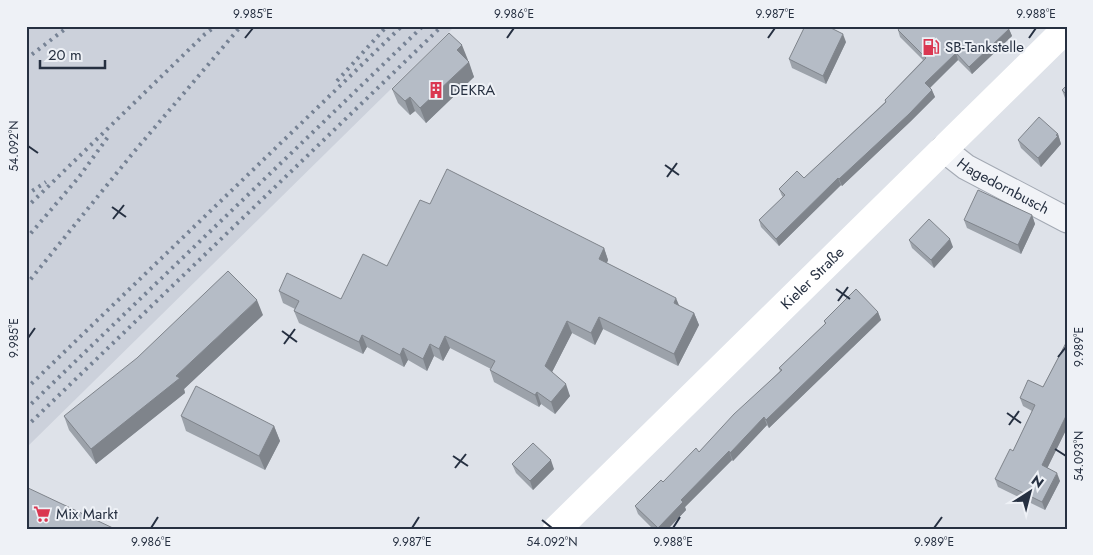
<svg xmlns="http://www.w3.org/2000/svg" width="1093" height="555" font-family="Jost,sans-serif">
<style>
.built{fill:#ccd1db}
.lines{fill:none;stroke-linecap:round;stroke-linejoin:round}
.street-casing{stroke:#a3a9b3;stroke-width:27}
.street{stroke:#f1f3f7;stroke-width:25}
.secondary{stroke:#fff;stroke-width:28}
.rail{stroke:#768294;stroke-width:4;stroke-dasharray:2.5 5;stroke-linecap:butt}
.wall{fill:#9ca2aa}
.shaded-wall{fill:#7f848b}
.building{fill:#b5bcc6;stroke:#7f848b}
.ticks{fill:none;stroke:#263041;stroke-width:2}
.labels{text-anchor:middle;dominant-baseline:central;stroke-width:4;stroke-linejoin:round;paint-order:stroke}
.poi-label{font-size:15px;fill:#263041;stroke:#eef1f6;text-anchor:start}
.street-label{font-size:15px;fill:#263041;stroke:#eef1f6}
.neatline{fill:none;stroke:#263041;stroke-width:2}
.ticks-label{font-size:12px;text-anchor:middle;fill:#263041}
</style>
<rect width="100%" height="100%" fill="#dee2e9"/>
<path class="built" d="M26,26H455L26,448Z"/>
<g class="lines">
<g class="street-casing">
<g id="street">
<path id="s1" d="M943,149L966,167L1067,220"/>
</g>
</g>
<use href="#street" class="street"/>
<path class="secondary" id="s2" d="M557,529L1067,28"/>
<path class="rail" d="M26,59L69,26
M337,81L387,26
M26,195L46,182
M26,208L205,34L216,26
M26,239L79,177L110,134
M26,285L133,153L241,26
M26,389L402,26
M26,409L423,26
M26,427L442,26"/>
</g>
<path class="wall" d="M1009,29L1012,36L972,74L958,60L930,87L935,97L911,121L842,186L841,185L779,246L761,227L759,220L783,197L782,196L779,189L804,178L885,102V100L923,60L900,37L898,30Z
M846,42L826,84L792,68L789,59Z
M467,60L474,77L426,123L415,111L410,115L398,103L392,89L468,60Z
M1067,85V100L1065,98L1062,90Z
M1058,134L1061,144L1041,167L1021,148L1018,140Z
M430,204L604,248L608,260L607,263L679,306L694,313L699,325L678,366L603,329L595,345L572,333L552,372L570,396L555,414L541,404L539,407L494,382L490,370L491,369L450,348L443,361L434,356L427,371L408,360L404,367L367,347L363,354L299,323L294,311L295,309L283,303L279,291L341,299L387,266Z
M1032,215L1035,224L1021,254L967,228L964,220Z
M909,240L953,247L934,268L912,248Z
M878,312L881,320L769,428L767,425L733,461L732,460L685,507L686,510L668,529H653L638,514L635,506L699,452L780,371L779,368L825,324L824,321Z
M263,315L184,389L185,393L96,464L69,430L64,416Z
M1067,341V428L1047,468L1060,481L1045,510L998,487L995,479L1013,451L1032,411L1023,406L1020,398L1043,387Z
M181,416L274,426L280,441L265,470L186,431Z
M512,464L554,469L533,490L516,473Z"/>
<path class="shaded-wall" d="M1009,29L1012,36L972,74L969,67Z
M843,34L846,42L826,84L823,76Z
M462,45L468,60L463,65L457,50Z
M956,53L958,60L928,90L925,83Z
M469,62L474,77L426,123L420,108Z
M932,90L935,97L911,121L842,186L839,179Z
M410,97L415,111L410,115L405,101Z
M1058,134L1061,144L1041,167L1038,158Z
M838,178L841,185L779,246L776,239Z
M1032,215L1035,224L1021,254L1018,245Z
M950,239L953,247L934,268L931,260Z
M604,248L608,260L603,271L599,259Z
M676,298L681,310L674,303Z
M257,300L263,315L184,389L185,393L96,464L91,449L176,376Z
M878,312L881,320L769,428L766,420Z
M694,313L699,325L678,366L674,354Z
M599,317L603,329L595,345L591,333Z
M567,321L572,333L549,378L545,366Z
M362,335L367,347L363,354L359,342Z
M445,336L450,348L443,361L439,349Z
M430,344L434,356L427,371L423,359Z
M403,348L408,360L404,367L400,355Z
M566,384L570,396L555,414L551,402Z
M537,392L541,404L539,407L535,395Z
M1067,414V428L1045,473L1042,465Z
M764,417L767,425L733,461L730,453Z
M274,426L280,441L265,470L259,456Z
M729,451L732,460L685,507L686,510L668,529H658V528L681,500Z
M551,460L554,469L533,490L530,481Z
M1057,473L1060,481L1045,510L1042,502Z"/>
<path class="building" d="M805,26H827L843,34L823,76L789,59Z
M901,26H1007L1009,29L969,67L956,53L925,83L932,90L909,114L839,179L838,178L776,239L759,220L785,195L779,189L797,171L804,178L886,102L885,100L926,58L898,30Z
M449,33L462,45L457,50L469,62L420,108L410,97L405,101L392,89Z
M1067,85V95L1062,90Z
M1039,117L1058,134L1056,135L1058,136L1038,158L1018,140Z
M447,169L604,248L599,259L676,298L674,303L694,313L674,354L599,317L591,333L567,321L545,366L566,384L551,402L537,392L535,395L490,370L495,361L445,336L439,349L430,344L423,359L403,348L400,355L362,335L359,342L294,311L299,301L279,291L287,273L341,299L363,254L387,266L420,200L430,204Z
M978,190L1032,215L1018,245L964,220Z
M929,219L950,239L931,260L909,240Z
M228,271L257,300L176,376L180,378L91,449L64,416L137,358Z
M856,289L878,312L766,420L764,417L730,453L729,451L681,500L683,502L658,528L635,506L661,480L663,482L696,448L699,452L734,414L782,370L779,368L826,323L824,321Z
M1067,341V414L1042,465L1057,473L1042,502L995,479L1010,449L1013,451L1035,405L1020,398L1028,380L1043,387Z
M196,386L274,426L259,456L181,416Z
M533,443L551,460L530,481L512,464Z
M26,487L115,529H26Z"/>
<path class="ticks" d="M245,38L253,28M507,38L514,28M768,38L775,28M1029,38L1036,28M28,146L38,153M665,165L679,175M667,177L677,163M112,207L126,217M113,219L124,205M836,289L850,299M838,301L848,287M282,331L297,342M28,338L35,328M284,344L295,329M1058,357L1066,347M1007,413L1021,423M1009,425L1019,411M1055,449L1066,456M453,456L468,466M455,468L466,454M542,520L552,528M151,528L158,517M412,528L419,517M673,528L680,517M934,528L942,517"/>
<defs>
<g id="fuel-bare" transform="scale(1.35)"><path d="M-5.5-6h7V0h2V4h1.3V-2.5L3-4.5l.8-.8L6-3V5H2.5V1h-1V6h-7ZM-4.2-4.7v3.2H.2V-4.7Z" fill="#da3751" stroke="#eef1f6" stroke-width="2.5" paint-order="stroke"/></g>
<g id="building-bare" transform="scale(1.35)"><path d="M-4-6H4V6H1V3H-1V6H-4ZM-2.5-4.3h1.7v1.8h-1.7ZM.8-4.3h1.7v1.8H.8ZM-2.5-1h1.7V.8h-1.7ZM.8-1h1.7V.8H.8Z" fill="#da3751" stroke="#eef1f6" stroke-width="2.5" paint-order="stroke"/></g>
<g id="supermarket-bare" transform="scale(1.35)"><path d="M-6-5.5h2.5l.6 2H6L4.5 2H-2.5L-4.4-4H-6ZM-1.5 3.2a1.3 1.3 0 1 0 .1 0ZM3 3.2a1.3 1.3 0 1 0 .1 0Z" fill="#da3751" stroke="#eef1f6" stroke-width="2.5" paint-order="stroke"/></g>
</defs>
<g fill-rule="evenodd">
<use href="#fuel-bare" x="931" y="47"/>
<use href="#building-bare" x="436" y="90"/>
<use href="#supermarket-bare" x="42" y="514"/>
</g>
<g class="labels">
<g class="poi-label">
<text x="945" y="47">SB-Tankstelle</text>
<text x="450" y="90">DEKRA</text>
<text x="56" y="514">Mix Markt</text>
</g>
<g class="street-label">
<text stroke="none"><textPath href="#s1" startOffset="71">Hagedornbusch</textPath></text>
<text stroke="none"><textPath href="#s2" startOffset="358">Kieler Straße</textPath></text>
</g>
</g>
<rect width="1093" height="555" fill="none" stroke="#eef1f6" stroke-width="55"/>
<g transform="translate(1030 492) rotate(36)" stroke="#eef1f6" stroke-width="4" paint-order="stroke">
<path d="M0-4L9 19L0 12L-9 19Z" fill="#263041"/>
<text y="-8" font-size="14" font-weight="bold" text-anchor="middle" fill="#263041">N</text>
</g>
<path d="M40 60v8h65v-8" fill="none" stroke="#263041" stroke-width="2.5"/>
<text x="48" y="60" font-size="15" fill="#263041" stroke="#eef1f6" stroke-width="4" paint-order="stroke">20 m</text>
<rect x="28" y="28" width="1038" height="500" class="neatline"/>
<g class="ticks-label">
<text x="253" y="18">9.985°E</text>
<text x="514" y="18">9.986°E</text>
<text x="775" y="18">9.987°E</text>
<text x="1036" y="18">9.988°E</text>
<text transform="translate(14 146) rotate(-90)" y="4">54.092°N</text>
<text transform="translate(14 338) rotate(-90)" y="4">9.985°E</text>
<text transform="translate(1079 347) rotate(-90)" y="4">9.989°E</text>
<text transform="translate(1079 456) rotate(-90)" y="4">54.093°N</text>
<text x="151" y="546">9.986°E</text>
<text x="412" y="546">9.987°E</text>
<text x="552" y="546">54.092°N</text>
<text x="673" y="546">9.988°E</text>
<text x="934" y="546">9.989°E</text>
</g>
</svg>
